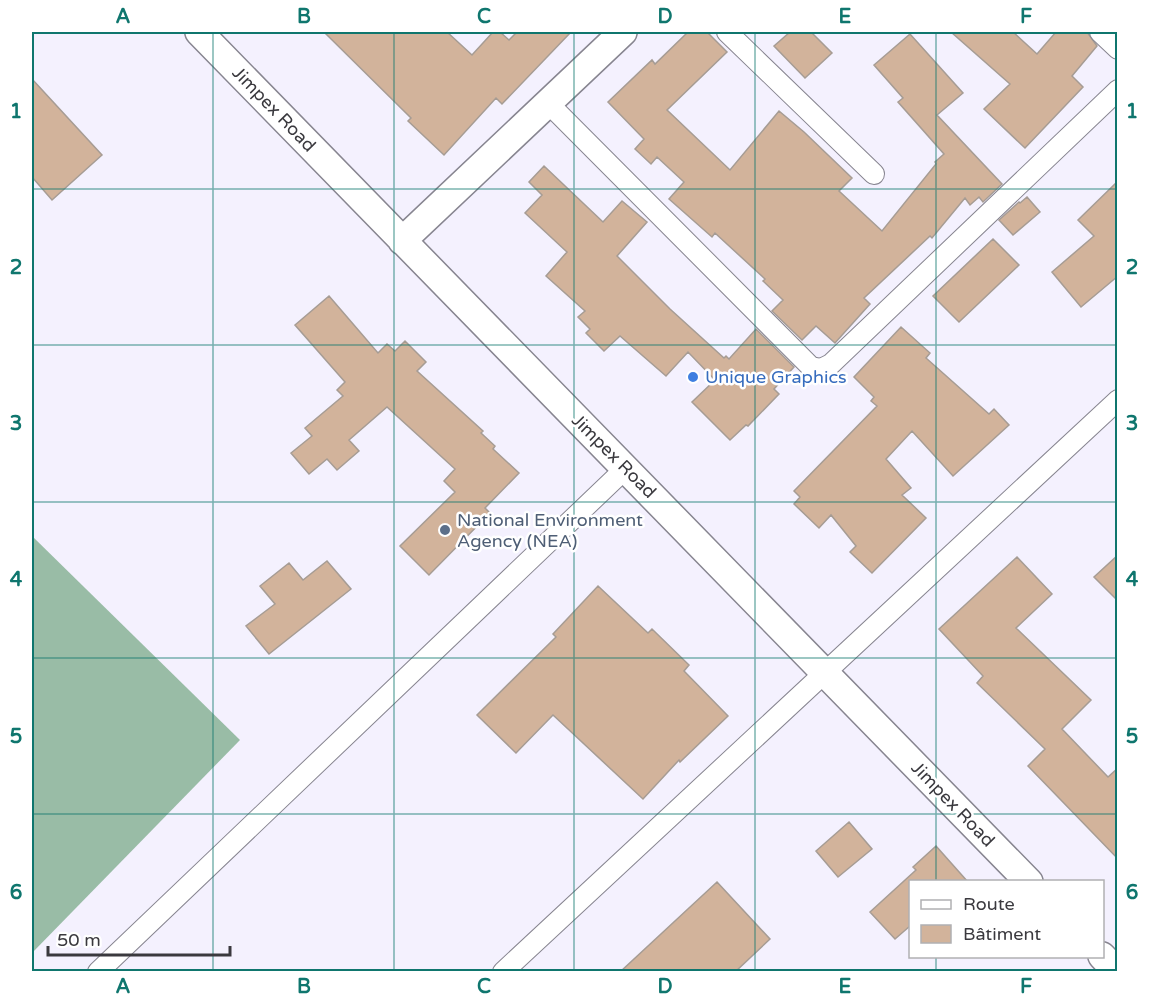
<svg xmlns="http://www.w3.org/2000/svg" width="1149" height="1003" font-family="'Varela Round',sans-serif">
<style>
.forest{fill:#99bca6}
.building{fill:#d2b39b;stroke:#a69c94;stroke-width:1.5}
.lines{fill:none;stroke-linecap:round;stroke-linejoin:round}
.street-casing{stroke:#878590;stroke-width:22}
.secondary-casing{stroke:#878590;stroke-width:30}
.street{stroke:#fff;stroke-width:20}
.secondary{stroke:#fff;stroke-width:27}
.grid{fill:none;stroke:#0f766e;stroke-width:1.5;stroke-opacity:0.55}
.shop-dot{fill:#3f7fe0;stroke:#fff;stroke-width:2}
.service-dot{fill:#5c6f8a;stroke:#fff;stroke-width:2}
.labels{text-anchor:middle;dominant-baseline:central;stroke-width:5;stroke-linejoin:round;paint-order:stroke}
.street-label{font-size:18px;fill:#3a393e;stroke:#fff}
.shop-label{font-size:18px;fill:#366cbe;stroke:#fff;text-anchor:start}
.service-label{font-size:18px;fill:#4e5e75;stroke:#fff;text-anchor:start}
.neatline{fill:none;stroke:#0f766e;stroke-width:2}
.grid-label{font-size:20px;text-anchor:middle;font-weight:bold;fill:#0f766e}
</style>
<rect width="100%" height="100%" fill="#f4f1fe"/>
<path class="forest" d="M32,536L240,740L32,953Z"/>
<path class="building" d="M324,32H447L472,55L493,32H500L509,40L517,32H571L502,104L496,98L444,155L408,121L411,118Z
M688,32H707L727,52L667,110L730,170L779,111L804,132L852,178L839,191L882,231L936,164L935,162L944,154L898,102L903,98L874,65L910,34L963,93L937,115L1002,184L983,202L979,197L970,205L965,198L932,238L930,236L864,298L870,304L835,343L816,326L802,340L772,311L783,300L763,281L765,279L715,233L712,237L669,199L684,182L657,157L651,164L635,149L644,139L608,102L652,60L655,64Z
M790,32H811L832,53L805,78L774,46Z
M951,32H1013L1037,54L1056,32H1087L1097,46L1072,76L1083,87L1025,148L984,109L1010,84Z
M32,79L102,155L52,200L32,177Z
M544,166L603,222L622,201L647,222L617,256L670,309L724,358L726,356L729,359L756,329L794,367L774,389L779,394L748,426L746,425L730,440L692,402L715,380L688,352L666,376L620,336L604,351L586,333L590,329L578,317L585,311L546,276L567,252L525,213L542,195L529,182Z
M1118,181V276L1081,307L1052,272L1094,236L1078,220Z
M1027,197L1040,212L1013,235L999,220L1019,202L1020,203Z
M993,239L1019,265L959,322L933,296Z
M329,296L378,353L387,344L395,351L405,341L426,362L417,371L483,431L481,433L495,446L493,449L519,473L485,508L490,513L429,575L400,546L455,492L444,481L455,469L387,407L349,440L359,451L337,470L327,459L309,474L291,453L312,436L305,428L343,396L337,390L345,382L295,325Z
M901,327L930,353L926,358L989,414L994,409L1009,425L953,476L912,431L886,459L911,488L902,495L926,518L872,573L850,552L856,546L831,515L819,528L794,504L800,497L794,491L877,406L871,401L874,397L854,377Z
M1118,555V601L1094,577Z
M1017,557L1052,594L1016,628L1091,700L1062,729L1108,777L1118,768V859L1028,766L1045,749L977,683L983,676L939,629Z
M327,561L351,589L269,654L246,626L275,604L260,586L289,563L303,580Z
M598,586L648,633L652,629L689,665L684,671L728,716L680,762L679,760L643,799L553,715L516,753L477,715L556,637L553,634Z
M849,822L872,849L838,877L816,851Z
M936,846L968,882H910V926L895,939L870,912L916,870L913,867Z
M717,882L770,939L735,972H620Z"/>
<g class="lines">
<g class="street-casing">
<path id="street" d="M727,32L874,174
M1100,32L1118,49
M548,103L811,367L821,369L831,364L1118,90
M98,972L626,468
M503,972L1118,400"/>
</g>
<g class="secondary-casing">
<path id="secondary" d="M199,32L1029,882
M402,241L623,32
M1102,956L1117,972"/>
</g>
<use href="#street" class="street"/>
<use href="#secondary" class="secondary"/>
</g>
<path class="grid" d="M213,32V972M394,32V972M574,32V972M755,32V972M936,32V882M32,189H1118M32,345H1118M32,502H1118M32,658H1118M32,814H1118M936,956V972"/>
<circle class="shop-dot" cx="693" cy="377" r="6"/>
<circle class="service-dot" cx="445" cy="530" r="6"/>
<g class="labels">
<g class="street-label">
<text transform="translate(274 109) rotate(46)">Jimpex Road</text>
<text transform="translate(614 456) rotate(45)">Jimpex Road</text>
<text transform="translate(953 804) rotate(46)">Jimpex Road</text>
</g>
<g class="shop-label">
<text x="705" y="377">Unique Graphics</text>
</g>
<g class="service-label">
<text x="457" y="520">National Environment<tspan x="457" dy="21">Agency (NEA)</tspan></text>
</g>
</g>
<rect width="1149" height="1003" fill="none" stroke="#ffffff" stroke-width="66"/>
<rect x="909" y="880" width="195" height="78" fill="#ffffff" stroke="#b0b0b2" stroke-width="1.5"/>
<rect x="921" y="900" width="30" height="9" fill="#ffffff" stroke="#b0b0b2" stroke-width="1.5"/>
<text x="963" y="910" font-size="18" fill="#3a393e">Route</text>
<rect x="921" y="925" width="30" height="18" fill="#d2b39b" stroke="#b0b0b2" stroke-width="1.5"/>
<text x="963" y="940" font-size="18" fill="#3a393e">Bâtiment</text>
<path d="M48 946v9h182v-9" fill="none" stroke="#3a393e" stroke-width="3"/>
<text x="57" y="946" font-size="18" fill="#3a393e" stroke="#ffffff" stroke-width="4.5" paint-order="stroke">50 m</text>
<rect x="33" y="33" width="1083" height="937" class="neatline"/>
<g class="grid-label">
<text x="123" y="23">A</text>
<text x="304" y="23">B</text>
<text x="484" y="23">C</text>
<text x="665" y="23">D</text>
<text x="845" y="23">E</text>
<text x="1026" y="23">F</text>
<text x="16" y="118">1</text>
<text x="1132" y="118">1</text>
<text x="16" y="274">2</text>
<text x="1132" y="274">2</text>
<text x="16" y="430">3</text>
<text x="1132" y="430">3</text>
<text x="16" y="586">4</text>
<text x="1132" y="586">4</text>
<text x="16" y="743">5</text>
<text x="1132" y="743">5</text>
<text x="16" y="899">6</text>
<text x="1132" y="899">6</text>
<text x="123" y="993">A</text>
<text x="304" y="993">B</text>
<text x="484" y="993">C</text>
<text x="665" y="993">D</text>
<text x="845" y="993">E</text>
<text x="1026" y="993">F</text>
</g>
</svg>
